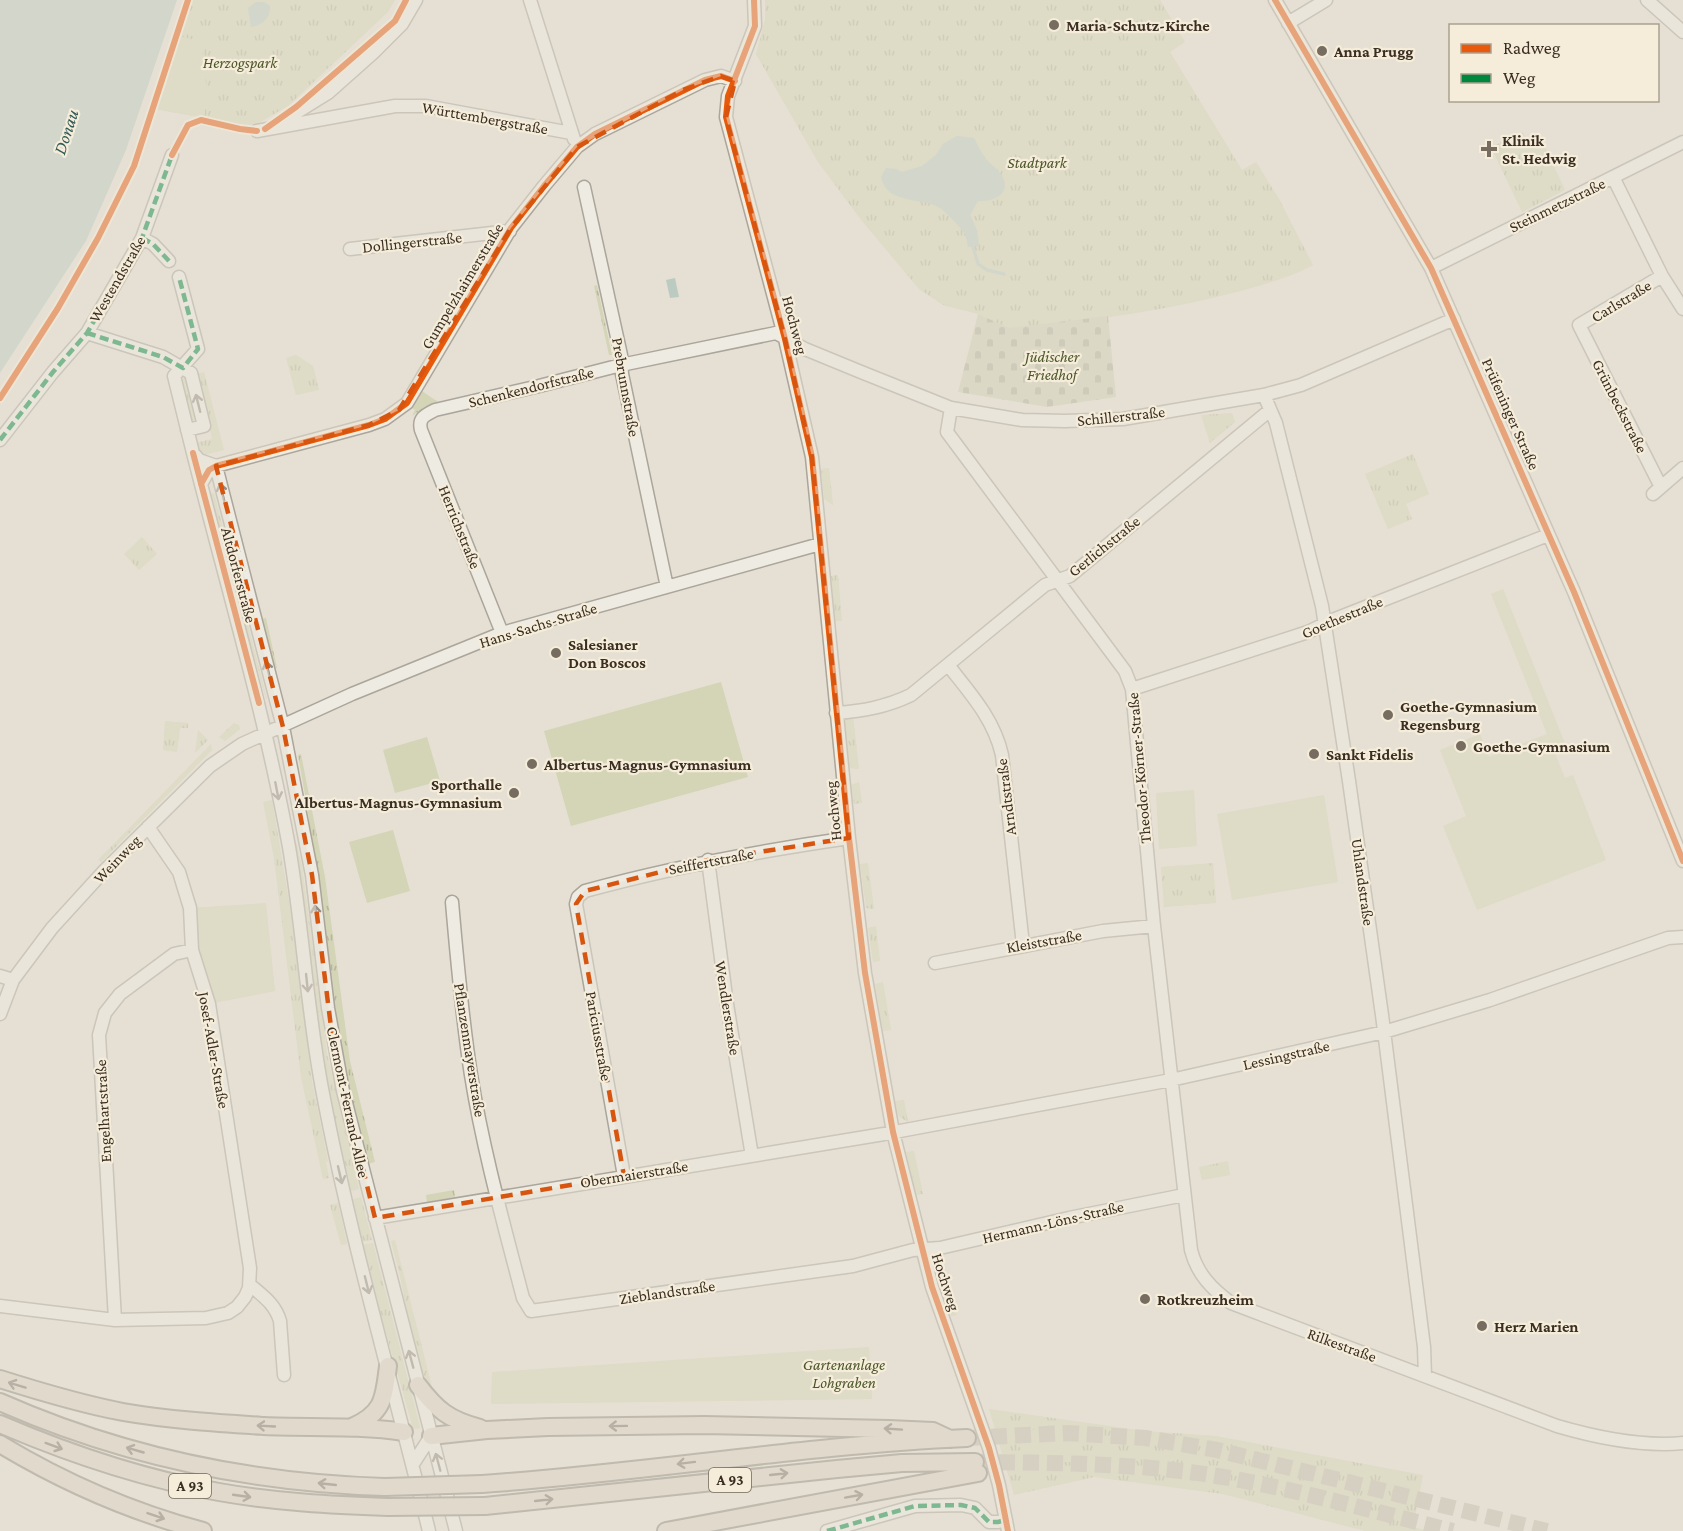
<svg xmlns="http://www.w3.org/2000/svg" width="1683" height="1531" font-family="'Crimson Pro',serif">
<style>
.grass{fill:url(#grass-tufts)}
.cemetery{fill:url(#cemetery-stones)}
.garden{fill:#d4d4b6}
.water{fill:#bccbc2}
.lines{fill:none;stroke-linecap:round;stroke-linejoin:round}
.stream{stroke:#bccbc2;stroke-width:3}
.highway-tunnel{stroke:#c3bcb0;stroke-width:16;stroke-dasharray:16 8;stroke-linecap:butt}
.minor-casing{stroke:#aba59b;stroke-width:15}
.highway-casing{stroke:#918b82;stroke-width:20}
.minor{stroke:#eeebe3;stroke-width:12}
.highway{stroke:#d9d1c3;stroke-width:16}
.highway-bridge-casing{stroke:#918b82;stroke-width:20;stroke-linecap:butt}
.highway-bridge{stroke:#d9d1c3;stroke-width:16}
.quiet{stroke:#00873e;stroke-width:4.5;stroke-dasharray:9 4.5;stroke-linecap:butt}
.cycleway-casing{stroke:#f5edda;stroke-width:10}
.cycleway{stroke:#e8590c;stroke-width:6}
.oneway{stroke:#948c82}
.oneway2{stroke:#82776a}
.marked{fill:none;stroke:#d7550e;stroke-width:4.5;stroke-dasharray:12 8;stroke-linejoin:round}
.poi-dot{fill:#766c60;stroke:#f5edda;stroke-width:2}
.labels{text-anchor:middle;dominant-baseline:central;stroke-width:4.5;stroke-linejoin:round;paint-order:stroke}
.shield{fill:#f5edda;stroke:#736759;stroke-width:1.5}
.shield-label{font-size:15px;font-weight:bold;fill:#3b2e22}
.poi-label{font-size:16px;font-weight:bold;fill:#3b2e22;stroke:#f5edda;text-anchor:start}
.park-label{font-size:16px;font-style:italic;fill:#4b5629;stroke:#f5edda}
.street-label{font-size:16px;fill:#3b2e22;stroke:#f5edda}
.water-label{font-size:18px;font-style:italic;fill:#325a57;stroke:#f5edda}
</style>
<defs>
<pattern id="grass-tufts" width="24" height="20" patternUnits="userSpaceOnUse" patternTransform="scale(1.5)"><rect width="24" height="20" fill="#d4d4b6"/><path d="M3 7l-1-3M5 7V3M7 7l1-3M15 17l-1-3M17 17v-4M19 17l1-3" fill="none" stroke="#b7b69c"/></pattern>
<pattern id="cemetery-stones" width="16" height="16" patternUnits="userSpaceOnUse" patternTransform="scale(1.5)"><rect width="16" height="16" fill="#cecfb5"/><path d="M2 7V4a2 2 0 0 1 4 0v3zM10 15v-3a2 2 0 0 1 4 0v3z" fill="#b2b29b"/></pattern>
</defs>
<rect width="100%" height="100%" fill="#e5e0d3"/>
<path class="grass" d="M192,0H395L388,12L288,106L252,127L156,109Z
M765,0H1160L1185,42L1170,52L1242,170L1256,162L1279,199L1313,265C1292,277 1267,283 1244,290C1171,310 1095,320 1019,328H1008L978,314L943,305L919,289L862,221L818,162L756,54L765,20Z
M1523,132C1527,142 1533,153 1545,147L1565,190L1522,212L1491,147Z
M597,285L612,355H609L594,286Z
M296,355L313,366L319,390L296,395L286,358Z
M204,372L224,450L200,456L195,443L212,439L196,374Z
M185,377L196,421L190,420L178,378Z
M422,391L441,404L426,406L412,416L415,410L412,408Z
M1232,413L1235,422L1210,443L1201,415Z
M1413,454L1429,494L1406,504L1412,519L1388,529L1365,474Z
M829,468L833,505L824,499L821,469Z
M214,493L267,699H266L251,646L239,610L209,494Z
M142,537L157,554L139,570L124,554Z
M838,575L842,621H835L831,576Z
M266,618L277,668L272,669L260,619Z
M853,716L859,769L849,768L844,720Z
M165,721L188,723V728H180L177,752L163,750Z
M234,723L239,725L240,729L225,741L219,737Z
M198,730L208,740L195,753Z
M211,744L212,750L209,753L101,862L98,860Z
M301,754L325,877L350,1061L375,1162L368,1164L343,1073L307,806L298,755Z
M859,782L862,803L854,804L851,785Z
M285,798L302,866L327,1054L359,1189L348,1192L331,1115Z
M272,800L292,919L312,1081L328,1161L326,1162L329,1178L323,1179L301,1077L274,858L263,802Z
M868,863L874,909L866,908L860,864Z
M1213,863L1216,903L1164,907L1161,867Z
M876,926L880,961L873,962L868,928Z
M883,982L891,1030L883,1031L875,984Z
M904,1100L908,1122L898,1116L895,1101Z
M914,1151L923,1194L916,1195L906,1152Z
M1228,1161L1230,1175L1202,1180L1199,1167Z
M454,1190L455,1197L427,1202L426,1195Z
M361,1197L372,1240L360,1242L350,1200Z
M338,1203L347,1244L341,1245L330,1205Z
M395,1240L432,1387L434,1399C414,1364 411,1329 403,1291C400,1274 395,1257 391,1241Z
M373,1243L420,1427L418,1429L413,1428L361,1245Z
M939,1255L957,1315L951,1316L934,1262Z
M989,1409L1145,1431L1216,1436L1423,1475L1413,1527L1429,1531H1365L1223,1494L1094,1477L1014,1495Z"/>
<path class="cemetery" d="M978,314L1009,328L1108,316L1116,397L1047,407L958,392Z"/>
<path class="garden" d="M180,36L198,41L202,47L207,93L204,118L156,109Z
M1503,589L1566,746L1554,751L1565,778L1573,775L1606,860L1477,910L1443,826L1466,816L1440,750L1480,734L1489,757L1547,734L1491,594Z
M721,682L748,777L571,826L544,731Z
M427,737L440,781L395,793L383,750Z
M1194,790L1197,846L1159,849L1156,793Z
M1324,795L1338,882L1232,900L1217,814Z
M393,830L410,891L367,903L349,842Z
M266,903L275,991L209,1004L192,950L190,908Z
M869,1347L872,1399L491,1404L492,1372Z
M1018,1429C1053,1431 1052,1429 1075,1456L1072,1462H1036L1016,1444L1013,1437Z"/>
<path class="water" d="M0,0H177L126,150L86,241L0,373Z
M256,2H264L270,6C271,18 262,25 251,27L248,8Z
M957,136L974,138C978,145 981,153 986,159C990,164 997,168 1000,173C1014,192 995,202 978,201L970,215L977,230L979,246L968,247C966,234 965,233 956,223C950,217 943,208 934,205C915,198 886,202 881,177L886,168L896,169L902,172L922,166L936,155L943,144Z
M675,278L679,297L670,298L666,280Z"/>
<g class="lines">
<path class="stream" d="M973,247L978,264L987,270L1004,274"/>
<path class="highway-tunnel" d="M967,1438L1067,1433L1146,1438L1217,1450L1547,1531
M975,1462C1056,1463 1137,1463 1217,1476C1297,1489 1375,1512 1453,1531"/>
<g class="minor-casing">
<path id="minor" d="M530,0L574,139
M754,0L755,26L728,96L726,117L785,339L812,457L849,838L865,973L893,1132L932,1287L989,1448L999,1485L1008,1531
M1275,0L1431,268L1574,592L1683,861
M1647,0L1683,32
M1288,23L1326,0
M278,124L328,93L373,53L402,24L416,0
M257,131L395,106H426L571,133
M1613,177L1662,276L1683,309
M584,187L621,355L622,374L667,587
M142,238L153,244L169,261
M350,249L510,231
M1431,268L1683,142
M179,277L198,349L174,376L193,453L199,460L216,466
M87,333L163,357L191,373L204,426L187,430
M1264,395L1276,423L1322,606L1349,781L1382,1015L1424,1347L1425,1376
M951,408L947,432L1125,671L1132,689L1154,926L1191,1250C1197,1274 1212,1289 1231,1303L1557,1426C1598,1438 1641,1447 1683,1443
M0,440L53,372L87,333L142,238L172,155
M193,453C226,584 265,714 289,847C303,929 307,1012 323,1094C351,1241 393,1386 429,1531
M216,466L283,727L312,875L328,1008L343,1091L456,1531
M201,484L209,470L216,466L369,425L385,419L407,403L511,228L544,186L577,147L595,134L705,80L721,76L735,81
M1661,487L1579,325L1662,276
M1653,494L1683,468
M502,633L421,430C418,418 425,415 435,410L539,386L621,365L776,333L805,349L861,372L951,408L1022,420L1065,421L1123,419L1264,395L1301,385L1454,319
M948,665C970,693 994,719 1002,755L1023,945
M1132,689L1308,632L1335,619L1548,535
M836,713C863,711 886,707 911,695L1045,585L1070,576L1270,410
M708,860L727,1004L752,1156
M452,902C457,960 462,1018 471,1075C483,1150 504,1225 523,1298L531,1311L853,1266L913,1250L940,1248L1069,1218L1184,1195
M935,963L1103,931L1154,926
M0,976L13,980
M0,1014L13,980L52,928L104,871L210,766L242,744L352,694L502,633L820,544
M624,1176L576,904L578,897L585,891C672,867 759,851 849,838
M375,1218L884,1134L1171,1080L1384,1032L1490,1000L1668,938L1683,937
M250,1285C263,1296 275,1304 280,1321L284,1375
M0,1306L115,1320L206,1318L228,1313L237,1307L245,1297L249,1288L250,1268L209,1004L192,950L190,908L179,872L148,827
M115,1320L99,1035L105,1013L120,994L174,954L192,950
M413,1464L431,1436
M827,1531L915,1506L961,1505L975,1508L989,1522H998L1006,1520"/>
</g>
<g class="highway-casing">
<path id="highway" d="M0,1379C41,1392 81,1404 123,1412C169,1420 217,1423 264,1426C310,1428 358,1425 404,1432
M418,1385C437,1410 449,1420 480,1428
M0,1402C122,1456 252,1483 385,1487
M0,1424C70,1454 144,1479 219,1492C275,1502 332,1505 388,1507
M352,1427C384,1413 384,1398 388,1366
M431,1436L487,1430L548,1427L704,1425L889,1429L933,1431L950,1439
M0,1444C63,1482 132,1512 203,1531
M482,1484C644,1473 805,1445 967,1438
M485,1506L837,1469L902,1463L975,1462
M666,1531L978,1473"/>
</g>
<use href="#minor" class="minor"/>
<use href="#highway" class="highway"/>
<g class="highway-bridge-casing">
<path id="highway-bridge" d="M385,1487L482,1484
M388,1507L485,1506"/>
</g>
<use href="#highway-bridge" class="highway-bridge"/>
<path class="quiet" d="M142,238L153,244L169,261
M87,333L163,357L183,368L198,349L179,277
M0,440L53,372L87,333L142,238L172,155
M827,1531L915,1506L961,1505L975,1508L989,1522H998L1006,1520"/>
<g class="cycleway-casing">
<path id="cycleway" d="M754,0L755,26L728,96L726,117L785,339L812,457L849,838L865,973L893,1132L932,1287L989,1448L999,1485L1008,1531
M1275,0L1431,268L1574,592L1683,861
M265,129L296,107L395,21L406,0
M172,155L188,125L201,120L240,129L257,131
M0,398L58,308L98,238L134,166L188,0
M193,453L259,703
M201,484L209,470L216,466L369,425L385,419L407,403L511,228L544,186L577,147L595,134L705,80L721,76L735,81"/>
</g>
<use href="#cycleway" class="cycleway"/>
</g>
<defs><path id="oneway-shaft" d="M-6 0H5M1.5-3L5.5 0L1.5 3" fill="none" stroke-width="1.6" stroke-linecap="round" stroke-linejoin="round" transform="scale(1.5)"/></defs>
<g class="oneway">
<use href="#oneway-shaft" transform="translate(198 403) rotate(-104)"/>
<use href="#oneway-shaft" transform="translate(222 492) rotate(-104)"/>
<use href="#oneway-shaft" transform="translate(268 670) rotate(-104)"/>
<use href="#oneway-shaft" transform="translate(277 791) rotate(79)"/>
<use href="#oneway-shaft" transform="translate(316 914) rotate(-97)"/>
<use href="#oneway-shaft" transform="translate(307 983) rotate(84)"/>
<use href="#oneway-shaft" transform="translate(340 1175) rotate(77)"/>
<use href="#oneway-shaft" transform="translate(367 1285) rotate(76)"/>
<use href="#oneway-shaft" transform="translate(411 1359) rotate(-105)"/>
<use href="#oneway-shaft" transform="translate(438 1462) rotate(-105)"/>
</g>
<g class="oneway2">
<use href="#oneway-shaft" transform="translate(17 1385) rotate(-163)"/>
<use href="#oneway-shaft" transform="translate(266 1426) rotate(-177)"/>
<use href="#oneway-shaft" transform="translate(618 1426) rotate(179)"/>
<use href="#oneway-shaft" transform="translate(893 1429) rotate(-176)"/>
<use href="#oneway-shaft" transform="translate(54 1446) rotate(20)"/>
<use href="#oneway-shaft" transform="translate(135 1450) rotate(-164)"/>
<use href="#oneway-shaft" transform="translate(686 1463) rotate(173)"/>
<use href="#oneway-shaft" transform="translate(779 1474) rotate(-6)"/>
<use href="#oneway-shaft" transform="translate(327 1484) rotate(-174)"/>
<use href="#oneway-shaft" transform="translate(242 1496) rotate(8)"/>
<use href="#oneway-shaft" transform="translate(854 1496) rotate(-10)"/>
<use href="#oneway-shaft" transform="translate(544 1500) rotate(-6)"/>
<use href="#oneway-shaft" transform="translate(156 1516) rotate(19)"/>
</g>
<path d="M0 0H1683V1531H0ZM721,76L735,81L726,117L785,339L812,457L849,838L708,860L585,891L576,904L624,1176L375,1218L334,1051L312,875L283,727L216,466L369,425L399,410L511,228L577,147L683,90Z" fill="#e5e0d3" fill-opacity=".55" fill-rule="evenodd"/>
<path class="marked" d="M721,76L735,81L726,117L785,339L812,457L849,838L708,860L585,891L576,904L624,1176L375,1218L334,1051L312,875L283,727L216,466L369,425L399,410L511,228L577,147L683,90Z"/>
<g class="poi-dot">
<circle cx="1054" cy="25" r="6"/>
<circle cx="1322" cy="51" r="6"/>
<path d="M1486 140h6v6h6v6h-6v6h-6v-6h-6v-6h6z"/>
<circle cx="556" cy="653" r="6"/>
<circle cx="1388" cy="715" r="6"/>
<circle cx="1461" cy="746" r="6"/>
<circle cx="1314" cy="754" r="6"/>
<circle cx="532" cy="764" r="6"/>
<circle cx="514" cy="793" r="6"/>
<circle cx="1145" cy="1299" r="6"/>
<circle cx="1482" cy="1326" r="6"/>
</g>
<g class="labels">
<g class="shield">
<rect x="709" y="1468" width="42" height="24" rx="4.5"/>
<rect x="169" y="1474" width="42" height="24" rx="4.5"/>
</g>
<g class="shield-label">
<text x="730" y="1480">A 93</text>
<text x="190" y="1486">A 93</text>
</g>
<g class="poi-label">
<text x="1066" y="25">Maria-Schutz-Kirche</text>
<text x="1334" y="51">Anna Prugg</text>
<text x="1502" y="140">Klinik<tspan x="1502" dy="18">St. Hedwig</tspan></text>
<text x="568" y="644">Salesianer<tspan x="568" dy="18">Don Boscos</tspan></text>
<text x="1400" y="706">Goethe-Gymnasium<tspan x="1400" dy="18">Regensburg</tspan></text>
<text x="1473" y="746">Goethe-Gymnasium</text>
<text x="1326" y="754">Sankt Fidelis</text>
<text x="544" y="764">Albertus-Magnus-Gymnasium</text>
<text x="502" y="784" text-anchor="end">Sporthalle<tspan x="502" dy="18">Albertus-Magnus-Gymnasium</tspan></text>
<text x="1157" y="1299">Rotkreuzheim</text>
<text x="1494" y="1326">Herz Marien</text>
</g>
<g class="park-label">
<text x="240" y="62">Herzogspark</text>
<text x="1037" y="162">Stadtpark</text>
<text x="1052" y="356">Jüdischer<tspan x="1052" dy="18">Friedhof</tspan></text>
<text x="844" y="1364">Gartenanlage<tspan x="844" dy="18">Lohgraben</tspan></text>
</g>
<g class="street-label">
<text transform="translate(485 118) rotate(10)">Württembergstraße</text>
<text transform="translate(1557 205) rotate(-26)">Steinmetzstraße</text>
<text transform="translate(412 242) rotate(-6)">Dollingerstraße</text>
<text transform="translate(117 279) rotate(-60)">Westendstraße</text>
<text transform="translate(462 286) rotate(-59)">Gumpelzhaimerstraße</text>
<text transform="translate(1621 301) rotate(-31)">Carlstraße</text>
<text transform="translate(795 325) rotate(75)">Hochweg</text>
<text transform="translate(531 387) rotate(-14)">Schenkendorfstraße</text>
<text transform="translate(626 387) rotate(80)">Prebrunnstraße</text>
<text transform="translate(1620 406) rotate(63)">Grünbeckstraße</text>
<text transform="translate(1511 414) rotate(66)">Prüfeninger Straße</text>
<text transform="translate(1121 416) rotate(-6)">Schillerstraße</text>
<text transform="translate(460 527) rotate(68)">Herrichstraße</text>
<text transform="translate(1104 546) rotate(-39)">Gerlichstraße</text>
<text transform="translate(239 575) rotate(75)">Altdorferstraße</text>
<text transform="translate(1342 617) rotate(-23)">Goethestraße</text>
<text transform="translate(538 625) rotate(-17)">Hans-Sachs-Straße</text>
<text transform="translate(1139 768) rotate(-95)">Theodor-Körner-Straße</text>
<text transform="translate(1006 797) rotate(-97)">Arndtstraße</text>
<text transform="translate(833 811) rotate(-96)">Hochweg</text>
<text transform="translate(117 859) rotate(-46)">Weinweg</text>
<text transform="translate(711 861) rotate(-11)">Seiffertstraße</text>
<text transform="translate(1363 882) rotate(82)">Uhlandstraße</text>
<text transform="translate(1044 941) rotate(-10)">Kleiststraße</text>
<text transform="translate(728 1008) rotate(81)">Wendlerstraße</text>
<text transform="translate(599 1036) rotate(80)">Pariciusstraße</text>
<text transform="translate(214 1050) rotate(80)">Josef-Adler-Straße</text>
<text transform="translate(470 1050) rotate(81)">Pflanzenmayerstraße</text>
<text transform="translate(1286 1055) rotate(-13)">Lessingstraße</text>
<text transform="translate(348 1102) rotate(78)">Clermont-Ferrand-Allee</text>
<text transform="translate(103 1111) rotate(-93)">Engelhartstraße</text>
<text transform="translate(634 1174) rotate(-9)">Obermaierstraße</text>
<text transform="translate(1053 1222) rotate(-13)">Hermann-Löns-Straße</text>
<text transform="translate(946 1282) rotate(72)">Hochweg</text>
<text transform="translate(667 1292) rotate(-8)">Zieblandstraße</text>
<text transform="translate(1342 1345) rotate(20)">Rilkestraße</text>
</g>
<g class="water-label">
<text transform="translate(66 132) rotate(-72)">Donau</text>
</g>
</g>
<rect x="1449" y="24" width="210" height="78" fill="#f5edda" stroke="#aba190" stroke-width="1.5"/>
<rect x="1461" y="44" width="30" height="9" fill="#e8590c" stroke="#aba190" stroke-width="1.5"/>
<text x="1503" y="54" font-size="18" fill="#3b2e22">Radweg</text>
<rect x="1461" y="74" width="30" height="9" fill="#00873e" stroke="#aba190" stroke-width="1.5"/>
<text x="1503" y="84" font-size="18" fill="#3b2e22">Weg</text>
</svg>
